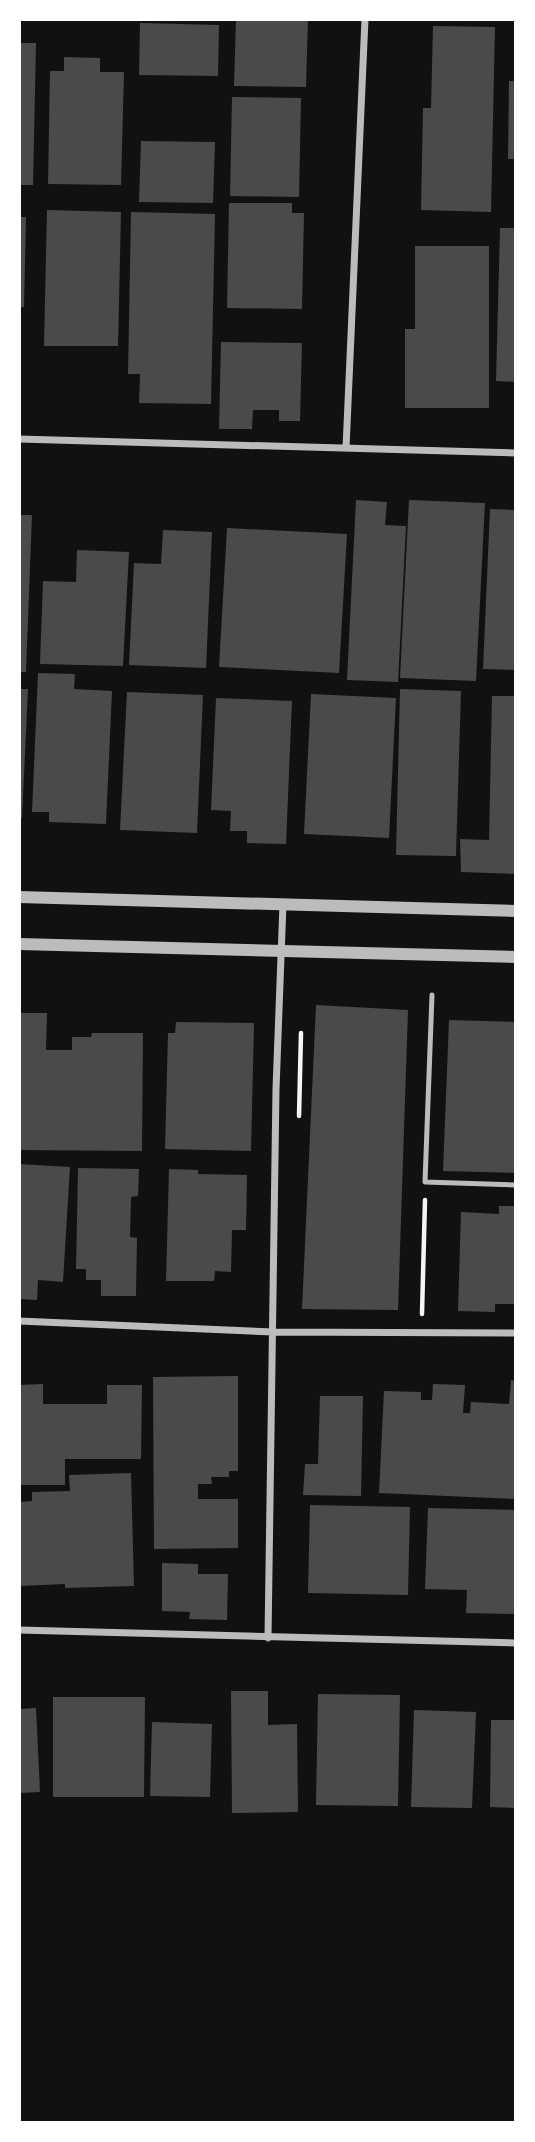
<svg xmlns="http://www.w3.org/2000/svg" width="535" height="2142" font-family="'Work Sans',sans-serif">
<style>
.building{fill:#4a4a4a}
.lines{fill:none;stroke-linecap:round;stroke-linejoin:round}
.path{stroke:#f5f5f5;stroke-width:4.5}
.service{stroke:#bcbcbc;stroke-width:5}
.minor{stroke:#bcbcbc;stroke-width:7}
.tertiary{stroke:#bcbcbc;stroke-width:12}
</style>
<rect width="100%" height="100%" fill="#111"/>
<path class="building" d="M236,19H308L306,87L234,86Z
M140,23L219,25L218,76L139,75Z
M433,26L495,27L491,212L421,210L423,108H431Z
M19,43H36L33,185H19Z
M64,57L100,58V72H124L121,185L48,184L50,71H64Z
M509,81H516V159H508Z
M232,97L301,98L299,197L230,196Z
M141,141L215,142L213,203L139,202Z
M229,203H292V213H304L302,309L227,308Z
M47,210L121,212L118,346H44Z
M131,212L215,214L211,404L139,403L140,374H128Z
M19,217H26L24,307H19Z
M500,228H516V382L496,381Z
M415,246H489V408H405V329H415Z
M221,342L302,343L300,421H279V410H253L252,429H219Z
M356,500L387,502L385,525L406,526L398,682L347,680Z
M409,500L485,503L476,681L400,678Z
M490,509L516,510V670L483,669Z
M19,515H32L26,672H19Z
M227,528L347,534L339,673L219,667Z
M163,530L212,532L206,668L129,665L134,563L161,564Z
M77,550L129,552L123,666L40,664L43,581L76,582Z
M38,673L75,674L74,689L112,691L106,824L49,822V812H32Z
M19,689H28L22,818L19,817Z
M400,689L461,691L456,856L396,855Z
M127,692L203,695L197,833L120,830Z
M311,694L396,698L389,838L304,834Z
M492,696H516V874L461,872L460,839L489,840Z
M216,698L292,701L286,844L247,843V831H230L231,811L211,810Z
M316,1005L408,1010L398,1310L302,1309Z
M19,1013H47L46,1050H72V1037H91L92,1033H143L142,1151L19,1150Z
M449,1020L516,1022V1173L443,1171Z
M176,1022L254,1023L251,1151L165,1149L168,1033H175Z
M19,1164L70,1167L63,1282L38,1280L37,1300L19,1299Z
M78,1168L139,1169L138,1196L131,1197L130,1237L137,1238L136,1296H101V1280H86V1269H76Z
M169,1169L198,1170V1174L247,1175L246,1230H232L231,1272L215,1271L214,1281H166Z
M499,1206H516V1304H495V1312L458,1311L461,1212L499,1214Z
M238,1376V1471H229V1477H211L212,1484H198V1499H238V1548L154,1549L153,1377Z
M511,1380L516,1381V1499L379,1493L384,1391L421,1392V1400H432L433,1384L465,1385L463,1413H470L471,1402L509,1404Z
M43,1384V1404H107V1385H142L141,1459H65V1485H19V1385Z
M320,1396H363L361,1496L303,1495L305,1464H318Z
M131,1473L134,1586L65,1588V1584L19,1586V1502L32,1501V1492L70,1491L69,1475Z
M310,1505L410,1507L408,1595L308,1593Z
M428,1508L516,1510V1614L466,1613L467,1590L425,1589Z
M162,1563L198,1564V1574H228L227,1620L189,1619L190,1612L162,1611Z
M231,1691H268V1725L297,1724L298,1812L232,1813Z
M318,1694L400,1695L398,1806L316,1805Z
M53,1697H145L144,1797H53Z
M36,1708L40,1792L19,1793V1709Z
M414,1710L476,1712L472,1808L411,1807Z
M491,1720H516V1808L490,1807Z
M152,1722L212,1724L210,1797L150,1796Z"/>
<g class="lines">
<path class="path" d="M299,1116L301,1033
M422,1314L425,1200"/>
<path class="service" d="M432,995L425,1182L516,1185"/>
<path class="minor" d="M19,439L516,453
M346,448L365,19
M19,1321L273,1332L516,1333
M19,1630L516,1643
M268,1638L276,1089L283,904"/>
<path class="tertiary" d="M19,897L516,911
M19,944L516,957"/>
</g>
<rect width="535" height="2142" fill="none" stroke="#ffffff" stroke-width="42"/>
</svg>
